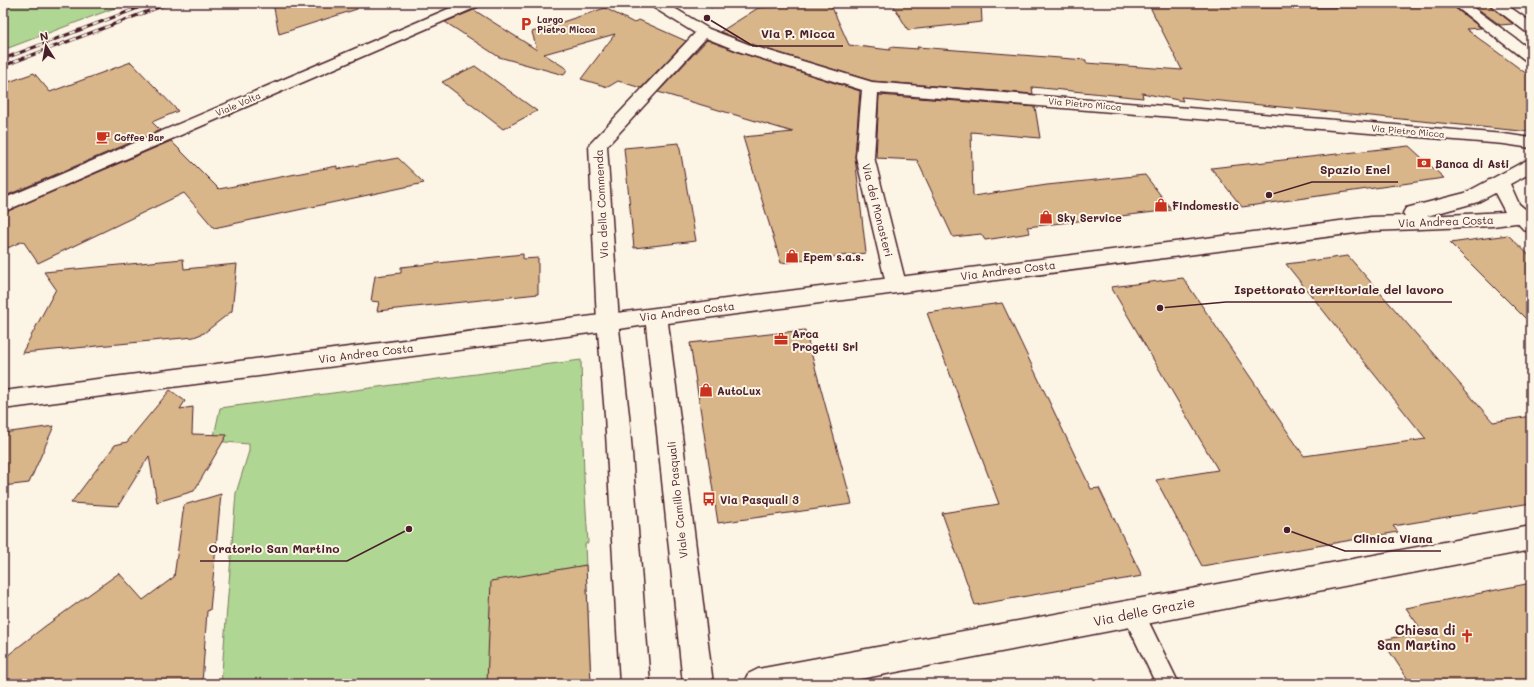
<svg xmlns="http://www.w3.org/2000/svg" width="1534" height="687" font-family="Mali,sans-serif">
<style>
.green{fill:#afd693;stroke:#7c7a5f}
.building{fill:#d8b68a;stroke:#4a1f2b}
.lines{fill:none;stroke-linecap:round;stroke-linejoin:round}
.lane-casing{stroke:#4a1f2b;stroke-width:3}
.street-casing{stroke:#4a1f2b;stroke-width:3}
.secondary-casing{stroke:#4a1f2b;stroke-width:3}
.path{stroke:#4a1f2b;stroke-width:2;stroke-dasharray:3 2;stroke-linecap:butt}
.lane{fill:#fcf5e5;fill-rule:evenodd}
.street{fill:#fcf5e5;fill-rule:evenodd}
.secondary{fill:#fcf5e5;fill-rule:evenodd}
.rail-casing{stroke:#4a1f2b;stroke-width:3}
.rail{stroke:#fcf5e5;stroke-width:2;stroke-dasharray:6;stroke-linecap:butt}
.labels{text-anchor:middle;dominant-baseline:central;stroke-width:4;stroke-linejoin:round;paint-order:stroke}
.far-poi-label{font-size:9px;font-weight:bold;fill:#4a1f2b;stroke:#fcf5e5;text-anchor:start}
.far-street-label{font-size:9px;fill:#4a1f2b;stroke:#fcf5e5}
.poi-label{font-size:11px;font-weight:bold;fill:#4a1f2b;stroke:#fcf5e5;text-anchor:start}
.street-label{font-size:11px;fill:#4a1f2b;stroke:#fcf5e5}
.near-street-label{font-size:13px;fill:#4a1f2b;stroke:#fcf5e5}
.near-poi-label{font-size:13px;font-weight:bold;fill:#4a1f2b;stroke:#fcf5e5;text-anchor:end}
.leader{fill:none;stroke:#4a1f2b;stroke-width:1.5}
.callout-dot{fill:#4a1f2b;stroke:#fcf5e5;stroke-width:1.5}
.callout-label{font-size:12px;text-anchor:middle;font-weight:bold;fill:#4a1f2b;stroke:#fcf5e5;stroke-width:4;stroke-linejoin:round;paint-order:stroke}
</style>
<rect width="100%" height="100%" fill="#fcf5e5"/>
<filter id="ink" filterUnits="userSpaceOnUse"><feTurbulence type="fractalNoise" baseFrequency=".025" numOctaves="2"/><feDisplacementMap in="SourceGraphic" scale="8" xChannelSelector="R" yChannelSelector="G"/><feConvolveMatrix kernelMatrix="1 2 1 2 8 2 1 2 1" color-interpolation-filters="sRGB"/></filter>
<g filter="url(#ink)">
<path class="green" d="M3,3H128L3,50Z
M581,360L584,477L588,543L585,544L591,684H221L236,493L249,451V444L213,441L220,408Z"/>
<path class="building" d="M273,3H356L357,9L279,34Z
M814,3H830L849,45L890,50V47L918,49L917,47L1086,60V63L1182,70L1148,3H1238V8H1293L1397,7L1450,4L1481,28L1466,29L1531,77V132L1181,97L1183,101L1142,93L1143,98L1032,87L1033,94L872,81L753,45L720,32L758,8Z
M892,3H981L982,22L908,30Z
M1470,3H1487L1513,24L1500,25Z
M605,8L634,23L639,20L686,41L641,88L618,81L608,87L581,79L615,34L544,54L567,69L564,75L499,57L445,22L474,10L537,50L532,32Z
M707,40L741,53L860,91L855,157L866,253L781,263L743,137L793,132L658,92Z
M131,62L178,111L152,122L160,130L3,197V84L34,73L50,92Z
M475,66L537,111L503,129L442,82Z
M879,95L1035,107L1040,138L971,132L973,196L1047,185L1145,175L1172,210L1027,227L1030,233L985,240L981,234L953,237L917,160L876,158Z
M171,141L219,189L337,166V169L398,158L424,183L214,228L184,193L38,263L23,241L3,250V213Z
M679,143L696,241L634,248L624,148Z
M1409,146L1444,178L1242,207L1211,168Z
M1508,235L1531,257V324L1450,243Z
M523,254V259L538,258V294L377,311L379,302L371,301L375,276L401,273V267Z
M1348,256L1493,422L1531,416V503L1393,526L1398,532L1202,566L1156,480L1218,470L1111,287L1183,278L1304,456L1426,439L1286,264Z
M183,259L184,269L237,264L232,311L204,333L194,337L22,353L56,289L44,272Z
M1002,303L1091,489L1099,488L1142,576L975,605L942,513L999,504L927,313Z
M805,330L852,504L718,523L690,343Z
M170,390L185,401L180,409L193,407L192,434L227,435L194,491L157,502L149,456L118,506L71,503L115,445L127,442Z
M54,426L29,483L3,486V433Z
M221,494L210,610L207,611L202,684H3V659L44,627L119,573L143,600L174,577L184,505Z
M586,565L591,684H487L491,581Z
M1531,583V684H1411L1382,640L1423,632L1406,608Z"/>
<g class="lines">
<g class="lane-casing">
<path id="lane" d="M1133,603L1141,606L1179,684H1156L1122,613L1125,606Z"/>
</g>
<g class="street-casing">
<path id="street" d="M649,3H666L709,29L753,46L872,82L1504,134L1531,138V148L1504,144L878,93L874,157L906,284L903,289L896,291L889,289L886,284L856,157L862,90L741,52L706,38L607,146L619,322L616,328L608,330L600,328L597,322L589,145L695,33L651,6Z
M1451,3H1467L1531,50V62L1525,60Z
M1488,3H1504L1531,22V34L1526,32Z
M1521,210L1531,214V232L1524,230L1511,216L1514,211Z
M1531,526V550L834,684H743L748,674L758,669Z"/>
</g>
<g class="secondary-casing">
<path id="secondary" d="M462,3H481L479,6L3,212V199Z
M1531,159V173L1510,184L1519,204L1525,209H1531V221L1493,226L1371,231L668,323L713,684H683L646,325L619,329L629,415L650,684H620L605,415L598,332L3,409V391L1371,217L1405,216L1403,213L1406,208L1465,193L1525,161ZM1495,193L1505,212L1427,216L1478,202Z"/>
</g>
<path class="path" d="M621,3L632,8
M710,7L749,3"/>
<use href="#lane" class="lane"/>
<use href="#street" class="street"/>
<use href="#secondary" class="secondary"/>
<g class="rail-casing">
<path id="rail" d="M3,59L151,3
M3,66L170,3"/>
</g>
<use href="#rail" class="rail"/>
</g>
</g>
<defs>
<g id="parking-bare" transform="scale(1.08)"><path d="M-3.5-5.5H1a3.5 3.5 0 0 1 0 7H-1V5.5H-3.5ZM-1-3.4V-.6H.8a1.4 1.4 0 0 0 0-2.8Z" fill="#c8321e" stroke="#fcf5e5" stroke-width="2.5" paint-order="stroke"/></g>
<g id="cafe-bare" transform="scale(1.08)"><path d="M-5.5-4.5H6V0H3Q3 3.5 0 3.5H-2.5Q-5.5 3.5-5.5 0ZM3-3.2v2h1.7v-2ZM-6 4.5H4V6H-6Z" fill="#c8321e" stroke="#fcf5e5" stroke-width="2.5" paint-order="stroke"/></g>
<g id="bank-bare" transform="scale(1.08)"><path d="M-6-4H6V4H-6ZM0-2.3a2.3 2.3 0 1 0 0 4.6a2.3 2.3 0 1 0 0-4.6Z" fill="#c8321e" stroke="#fcf5e5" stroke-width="2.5" paint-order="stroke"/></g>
<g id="shop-bare" transform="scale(1.08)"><path d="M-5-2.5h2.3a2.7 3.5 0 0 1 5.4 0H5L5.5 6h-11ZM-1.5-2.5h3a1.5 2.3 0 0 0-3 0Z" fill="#c8321e" stroke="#fcf5e5" stroke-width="2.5" paint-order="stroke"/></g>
<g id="office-bare" transform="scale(1.08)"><path d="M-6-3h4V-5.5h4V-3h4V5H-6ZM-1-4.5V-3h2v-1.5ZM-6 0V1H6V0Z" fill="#c8321e" stroke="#fcf5e5" stroke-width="2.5" paint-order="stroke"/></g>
<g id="bus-bare" transform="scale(1.08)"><path d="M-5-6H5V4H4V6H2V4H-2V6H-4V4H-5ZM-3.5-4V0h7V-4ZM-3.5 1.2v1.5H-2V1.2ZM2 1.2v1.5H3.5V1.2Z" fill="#c8321e" stroke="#fcf5e5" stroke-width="2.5" paint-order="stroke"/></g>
<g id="church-bare" transform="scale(1.08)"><path d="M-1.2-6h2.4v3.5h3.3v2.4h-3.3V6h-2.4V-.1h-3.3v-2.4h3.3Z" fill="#c8321e" stroke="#fcf5e5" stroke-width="2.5" paint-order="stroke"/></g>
</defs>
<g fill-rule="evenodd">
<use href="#parking-bare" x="526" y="24"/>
<use href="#cafe-bare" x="103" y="137"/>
<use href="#bank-bare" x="1424" y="163"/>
<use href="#shop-bare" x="1161" y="205"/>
<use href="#shop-bare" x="1046" y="217"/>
<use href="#shop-bare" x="792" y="256"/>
<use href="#office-bare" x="781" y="339"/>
<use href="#shop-bare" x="706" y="390"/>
<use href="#bus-bare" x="709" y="499"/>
<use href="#church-bare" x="1467" y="636"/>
</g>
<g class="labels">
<g class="far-poi-label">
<text x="537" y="19">Largo<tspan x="537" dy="10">Pietro Micca</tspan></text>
<text x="114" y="137">Coffee Bar</text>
</g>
<g class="far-street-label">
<text transform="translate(238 104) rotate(-23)">Viale Volta</text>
<text transform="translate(1085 104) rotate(5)">Via Pietro Micca</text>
<text transform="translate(1408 131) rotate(5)">Via Pietro Micca</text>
</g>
<g class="poi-label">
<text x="1435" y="163">Banca di Asti</text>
<text x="1172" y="205">Findomestic</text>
<text x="1057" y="217">Sky Service</text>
<text x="803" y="256">Epem s.a.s.</text>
<text x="792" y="333">Arca<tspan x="792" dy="13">Progetti Srl</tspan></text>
<text x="717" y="390">AutoLux</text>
<text x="720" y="499">Via Pasquali 3</text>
</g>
<g class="street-label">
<text transform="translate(601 204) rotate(-93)">Via della Commenda</text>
<text transform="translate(878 210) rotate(76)">Via dei Monasteri</text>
<text transform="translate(1446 221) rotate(-2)">Via Andrea Costa</text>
<text transform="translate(1008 270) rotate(-7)">Via Andrea Costa</text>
<text transform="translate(687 311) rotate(-7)">Via Andrea Costa</text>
<text transform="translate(366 353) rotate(-7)">Via Andrea Costa</text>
<text transform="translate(677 500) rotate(-96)">Viale Camillo Pasquali</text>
</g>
<g class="near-street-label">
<text transform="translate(1144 611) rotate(-11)">Via delle Grazie</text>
</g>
<g class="near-poi-label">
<text x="1456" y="629">Chiesa di<tspan x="1456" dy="15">San Martino</tspan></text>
</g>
</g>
<path class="leader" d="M707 18L753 46H843M1269 195L1312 182H1398M1160 308L1226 302H1452M1287 530L1345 551H1441M409 529L347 561H200"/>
<g class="callout-dot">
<circle cx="707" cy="18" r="4"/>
<circle cx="1269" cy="195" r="4"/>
<circle cx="1160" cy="308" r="4"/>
<circle cx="1287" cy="530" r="4"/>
<circle cx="409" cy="529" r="4"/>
</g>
<g class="callout-label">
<text x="798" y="38">Via P. Micca</text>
<text x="1355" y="174">Spazio Enel</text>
<text x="1339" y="294">Ispettorato territoriale del lavoro</text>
<text x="1393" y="543">Clinica Viana</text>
<text x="274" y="553">Oratorio San Martino</text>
</g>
<rect width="1534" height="687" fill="none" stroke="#fcf5e5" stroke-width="16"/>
<rect x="8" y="8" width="1518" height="671" fill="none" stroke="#4a1f2b" stroke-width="1.5" filter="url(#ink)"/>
<g transform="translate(46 46) rotate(349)" stroke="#fcf5e5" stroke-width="3" paint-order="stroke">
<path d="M0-3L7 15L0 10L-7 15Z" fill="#4a1f2b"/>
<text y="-6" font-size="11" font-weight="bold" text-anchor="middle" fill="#4a1f2b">N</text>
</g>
</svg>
